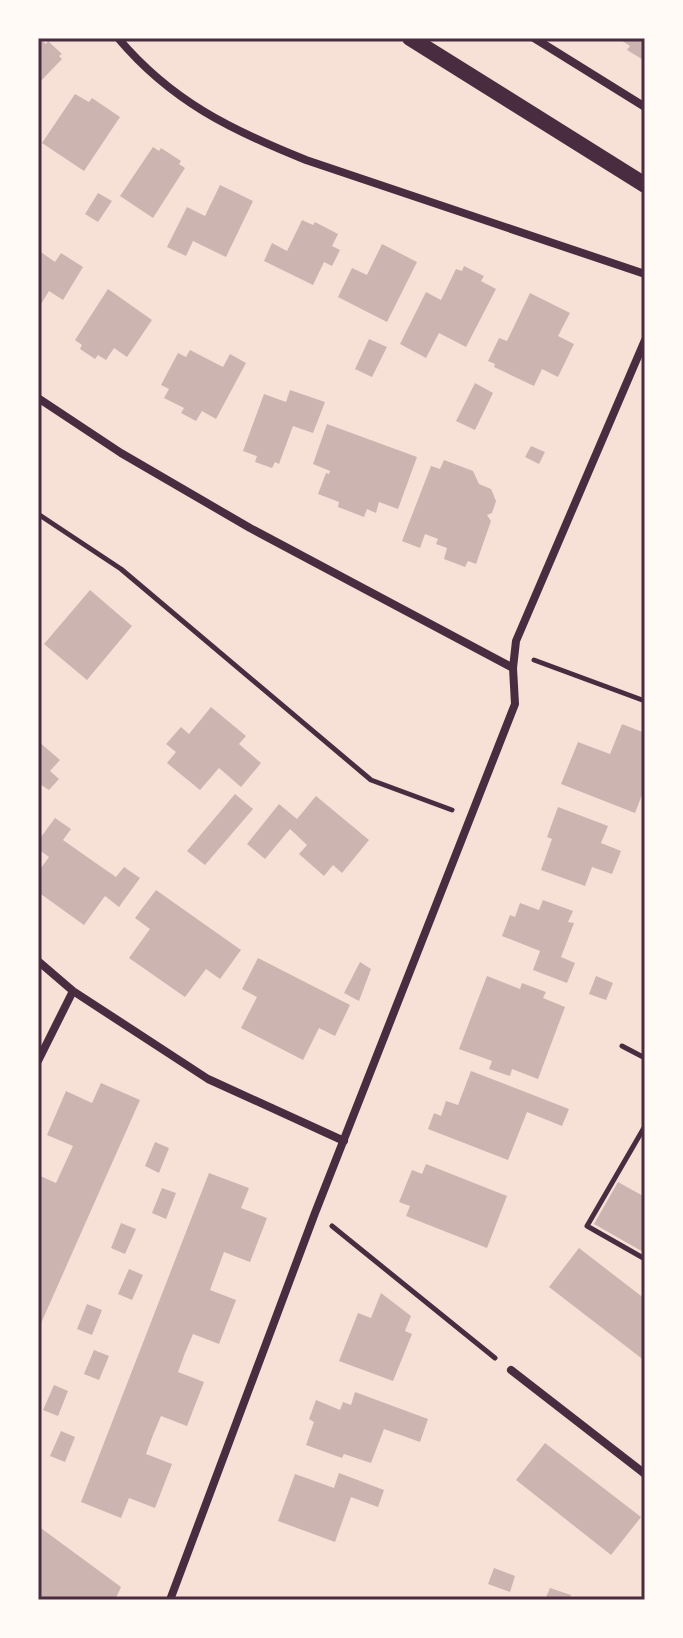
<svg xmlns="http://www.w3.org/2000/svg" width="683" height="1638" font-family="Helvetica,sans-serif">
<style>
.building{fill:#ccb4b1}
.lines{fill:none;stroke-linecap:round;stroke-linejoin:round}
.path{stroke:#4a2c40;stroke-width:5}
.minor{stroke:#4a2c40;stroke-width:8}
.secondary{stroke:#4a2c40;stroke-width:16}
.neatline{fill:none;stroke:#4a2c40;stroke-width:3}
</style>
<rect width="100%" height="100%" fill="#f7e1d7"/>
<path class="building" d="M38,38L46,44L48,41L62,54L59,56L62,59L38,84Z
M618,38H645V61L627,50L630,46Z
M75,94L89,102L92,98L120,117L84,171L42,143Z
M153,147L159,151L161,148L181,161L179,164L185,168L153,218L120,196Z
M220,185L253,201L226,257L193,241L186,256L167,247L187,207L205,216Z
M98,193L112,201L98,222L85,214Z
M302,220L313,225L315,222L338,234L332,246L340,250L332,266L324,262L313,285L264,261L272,243L287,251Z
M382,244L417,262L387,322L338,297L352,268L367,275Z
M38,250L55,262L61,253L83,267L63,300L49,291L38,309Z
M464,266L484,276L481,281L496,289L466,347L439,333L426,358L400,344L426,292L441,300L456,269L462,271Z
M108,289L152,320L127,357L114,348L106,360L98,355L95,359L80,349L82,345L75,340Z
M530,293L570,313L558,336L574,344L558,377L542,369L534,386L494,367L495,364L488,361L499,338L507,341Z
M369,339L387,347L372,377L355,369Z
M190,350L223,367L230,354L246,363L216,419L202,411L196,421L181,413L184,408L164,398L169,389L161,385L178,353L186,357Z
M475,383L493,393L475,430L456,421Z
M290,390L325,402L313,433L293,426L279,464L275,462L272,468L255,462L257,456L243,451L264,394L286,402Z
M327,424L417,457L398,509L379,502L376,513L367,509L364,517L338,507L339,502L318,494L326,473L329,474L330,471L313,464Z
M531,446L545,452L539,464L525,457Z
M444,460L473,471L479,484L491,489L496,501L492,513L487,515L491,521L476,564L468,561L465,567L444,559L447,548L436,544L438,539L425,534L420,548L402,541L431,466L440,469Z
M90,590L132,626L87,680L44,644Z
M211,707L246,736L239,744L261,763L241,787L219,768L200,790L167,763L176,752L166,744L181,727L189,734Z
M622,724L645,733V787L635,813L561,784L578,742L610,754Z
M38,741L60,760L50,771L59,779L49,790L38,783Z
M235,794L253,809L205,865L187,851Z
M316,796L369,840L342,873L333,865L324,876L299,854L307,845L290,829L265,859L247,844L279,804L297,819Z
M558,807L608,826L601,843L621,851L612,874L592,867L585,886L541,870L552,839L547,837Z
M55,818L71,829L63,840L90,859L116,877L124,867L140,878L119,907L105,896L84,925L38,892V872L49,857L38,849V841Z
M156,890L241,950L220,979L206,969L185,997L129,958L150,929L135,918Z
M543,900L573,911L568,922L574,923L561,957L575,963L567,983L533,970L540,951L502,936L510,915L515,917L520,903L539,910Z
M258,958L350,1005L335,1036L319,1028L303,1060L241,1028L257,997L242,989Z
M360,962L371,969L359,1001L344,993Z
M487,976L520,989L522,983L546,992L543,998L565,1007L538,1079L512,1069L510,1076L489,1069L492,1061L459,1049Z
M596,976L613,983L606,1000L589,994Z
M471,1071L569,1109L562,1126L527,1112L508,1160L428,1129L434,1113L441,1116L446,1101L458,1105Z
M101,1083L140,1100L38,1330V1175L56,1183L73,1146L47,1135L66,1091L92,1103Z
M155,1142L169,1148L159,1173L145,1166Z
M426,1164L507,1196L487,1248L406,1216L410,1206L399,1202L412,1170L422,1174Z
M209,1173L249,1188L241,1208L267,1218L250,1262L224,1252L210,1290L236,1300L219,1344L193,1334L185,1353L178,1372L204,1382L187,1426L161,1416L153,1435L146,1454L172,1464L155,1508L129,1498L121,1518L81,1502Z
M618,1182L645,1197V1253L594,1224Z
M162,1188L176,1193L166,1219L152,1213Z
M121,1223L136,1229L125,1254L111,1248Z
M579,1248L645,1299V1361L549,1287Z
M129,1269L143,1275L132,1300L118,1294Z
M381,1293L411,1316L405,1331L412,1334L393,1381L339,1361L358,1313L371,1318Z
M87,1304L102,1310L92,1335L77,1329Z
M94,1350L109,1356L99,1380L84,1374Z
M54,1385L68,1391L58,1416L43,1410Z
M355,1392L428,1419L420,1442L384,1429L371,1463L344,1454L342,1458L306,1445L314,1422L309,1419L316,1400L340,1410L343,1402L351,1405Z
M61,1431L75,1437L65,1462L50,1456Z
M545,1443L641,1517L611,1555L516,1480Z
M339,1473L384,1490L378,1507L351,1497L335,1542L278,1521L295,1474L334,1488Z
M38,1526L121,1587L115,1600H51L38,1597Z
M494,1568L515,1576L510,1592L488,1584Z
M550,1588L571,1595L569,1600H545Z"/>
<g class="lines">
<path class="path" d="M38,514L121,569L371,780L452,810
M534,660L645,701
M622,1046L645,1058
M645,1126L587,1226L645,1259
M332,1226L495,1358"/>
<path class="minor" d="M118,38C171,101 231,130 306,160L645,274
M534,38L645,107
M38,398L121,453L250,528L513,668
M38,961L73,991L208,1079L344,1141
M38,1061L73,991
M511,1370L645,1474
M170,1600L315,1213L515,704L513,668L516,641L645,340"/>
<path class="secondary" d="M410,38L645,185"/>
</g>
<rect width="683" height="1638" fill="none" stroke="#fffaf5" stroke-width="80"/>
<rect x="40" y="40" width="603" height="1558" class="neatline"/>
</svg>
